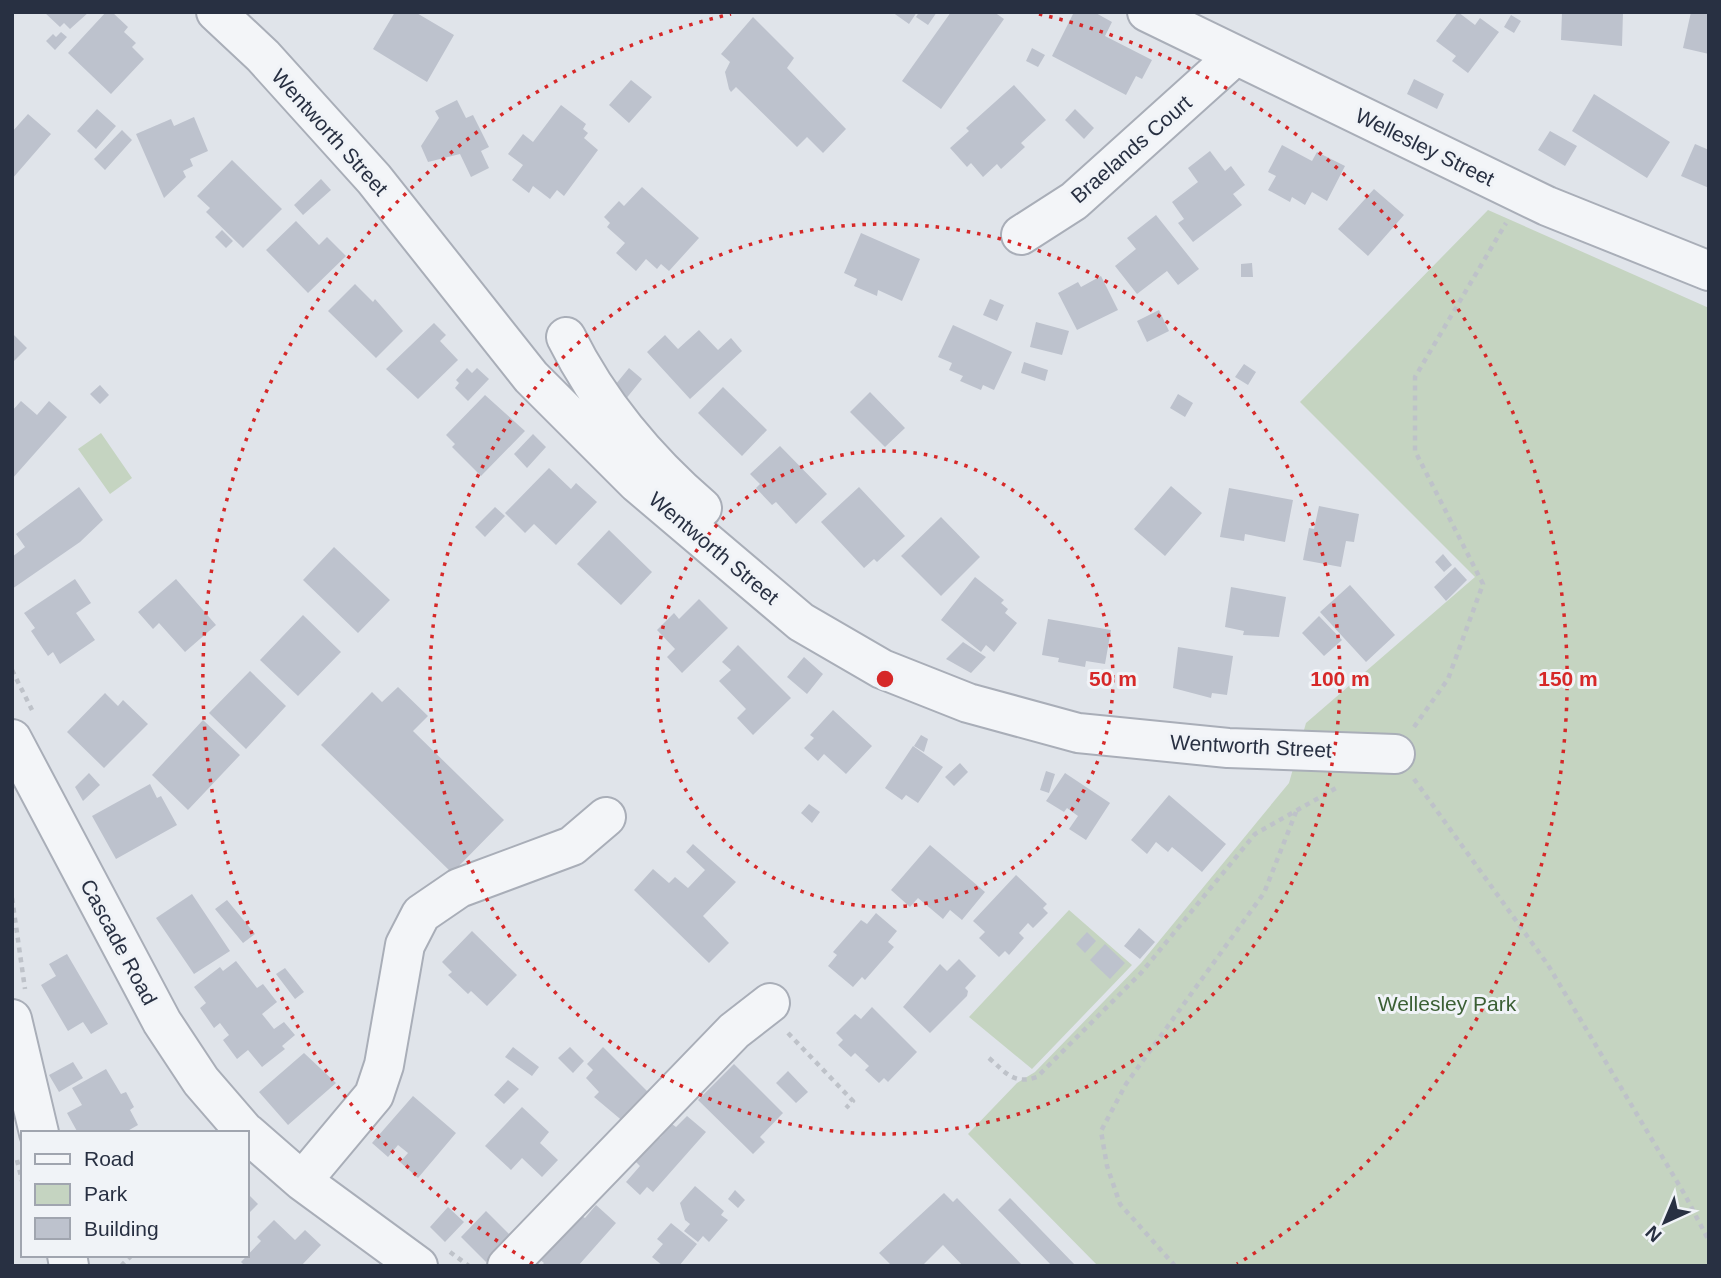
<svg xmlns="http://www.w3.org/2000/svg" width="1721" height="1278" font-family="Arial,sans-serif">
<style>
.green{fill:#c5d4c1}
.building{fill:#bdc2cd}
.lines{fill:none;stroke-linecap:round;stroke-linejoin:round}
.minor-casing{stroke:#a9aeb8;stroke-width:42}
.path{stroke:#bec2c9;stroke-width:4.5;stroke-dasharray:5 5;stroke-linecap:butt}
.minor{stroke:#f3f5f8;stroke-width:38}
.ring{fill:none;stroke:#d62828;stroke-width:3.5;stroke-dasharray:3.5 7}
.labels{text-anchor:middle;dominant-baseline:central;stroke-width:6;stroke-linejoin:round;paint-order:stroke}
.street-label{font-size:21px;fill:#283042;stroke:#f0f3f7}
.park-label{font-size:21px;fill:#3b5f34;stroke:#f0f3f7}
.centre{fill:#d62828;stroke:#f0f3f7;stroke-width:3.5}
.ring-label{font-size:21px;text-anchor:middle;font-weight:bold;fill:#d62828;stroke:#f0f3f7;stroke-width:6;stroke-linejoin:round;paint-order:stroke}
</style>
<rect width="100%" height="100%" fill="#e0e4ea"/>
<path class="green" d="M1488,210L1709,308V1266H1098L968,1134L1017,1083L1035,1072L1141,963L1289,783L1306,723L1475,577L1300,402Z
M101,433L132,478L110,494L78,449Z
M1069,910L1132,965L1032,1069L969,1017Z"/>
<path class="building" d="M44,12H89L70,29L64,23L60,27Z
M106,12H112L128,27L124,32L136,43L132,47L144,59L111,94L68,53Z
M395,12H415L454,35L427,82L373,49Z
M892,12H917L909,24Z
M919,12H937L928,25L916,17Z
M951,12H994L1004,19L941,109L902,81Z
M1074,12H1094L1112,22L1105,36L1152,60L1142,79L1136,76L1126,95L1052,56Z
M1458,12L1475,25L1480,18L1499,32L1468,73L1452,61L1456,56L1436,41Z
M1562,12H1623L1622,46L1561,40Z
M1691,12L1709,13V54L1683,48Z
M1511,15L1521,21L1514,33L1504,27Z
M753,17L794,58L787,68L846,129L823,153L807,137L797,147L736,87L731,92L729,89L725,72L730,62L721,54Z
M61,32L67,37L55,50L46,41L53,34L56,37Z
M1032,48L1045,55L1038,67L1026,61Z
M1414,79L1444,94L1437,109L1407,94Z
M631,80L652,97L629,123L609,105Z
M1014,85L1046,120L1021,143L1025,147L1001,169L997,164L983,177L971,163L967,167L950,148L969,131L966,128Z
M1594,94L1670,142L1647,178L1572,131Z
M457,100L466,118L473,115L489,147L481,151L489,168L471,177L460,154L428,162L421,146L439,118L435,111Z
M561,105L586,124L583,129L588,133L584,138L598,150L564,196L557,190L550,199L533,186L529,193L512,180L523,165L508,154L523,134L533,142Z
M97,109L116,126L96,149L77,131Z
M1075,109L1094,128L1084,139L1065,120Z
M28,114L51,134L12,179V132Z
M194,117L208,151L190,159L193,166L183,171L186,177L164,198L136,134L171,119L174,126Z
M122,130L132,140L105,170L94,159Z
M1550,131L1577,146L1565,166L1538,150Z
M1695,144L1709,150V188L1681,176Z
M1282,145L1312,161L1317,152L1345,166L1327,201L1312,192L1305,205L1292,197L1290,202L1268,190L1276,176L1268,172Z
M1210,151L1225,171L1231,166L1245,185L1233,194L1242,205L1193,242L1178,223L1184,219L1172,202L1198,182L1188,168Z
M232,160L282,209L243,248L206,212L210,208L197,196Z
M321,179L331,190L303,215L294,205Z
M642,187L699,238L669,271L661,264L657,269L646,259L636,271L616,253L625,243L607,227L610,223L604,217L619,201L624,206Z
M1374,189L1404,215L1368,256L1338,229Z
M1156,215L1199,269L1178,285L1167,271L1137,294L1115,266L1136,249L1127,238Z
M296,221L319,245L327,237L346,256L308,293L266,250Z
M222,230L233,241L226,248L215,237Z
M861,233L920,259L902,301L878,290L877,296L854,286L857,279L844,273Z
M1252,263L1253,277H1241V264Z
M1101,276L1118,310L1077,330L1058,293L1078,282L1081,287Z
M355,284L373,302L375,299L403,331L376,358L328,311Z
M990,299L1004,305L997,321L983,315Z
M1159,310L1169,331L1147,342L1137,321Z
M1036,322L1069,331L1062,355L1030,347Z
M434,323L446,335L440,341L458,360L418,399L386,369Z
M953,325L1012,352L994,390L983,385L981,390L960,381L963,376L949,370L952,363L938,357Z
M699,330L718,350L731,338L742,351L690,399L647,352L665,335L678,349Z
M12,333L27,348L12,363Z
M1024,362L1048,370L1045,381L1021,373Z
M1244,364L1256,372L1248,385L1235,377Z
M467,368L472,373L477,368L489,379L468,401L455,388L459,383L456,380Z
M629,368L642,379L625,400L611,390Z
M100,385L109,395L100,404L90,394Z
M723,387L767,430L742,456L698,413Z
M870,392L905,428L885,447L850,412Z
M1178,394L1193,403L1185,417L1170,408Z
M485,395L525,431L481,476L452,447L455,444L446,435Z
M21,401L37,415L49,401L67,417L12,479V411Z
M533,434L546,447L527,468L514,454Z
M780,446L827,494L796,524L776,502L772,505L756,488L760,484L750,474Z
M549,468L571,489L576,483L597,502L556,545L534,524L525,533L505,513Z
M1171,486L1202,513L1165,556L1134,529Z
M79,487L103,520L80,542L12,589V557L25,547L16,534Z
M859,487L905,536L877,562L874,559L864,568L821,522Z
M1229,488L1293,500L1285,542L1245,534L1244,541L1220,537Z
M1319,506L1359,514L1354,542L1346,541L1341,567L1303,560L1309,528L1314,529Z
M495,507L505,516L485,537L475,527Z
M941,517L980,557L941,596L901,556Z
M609,530L652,572L621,605L577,564Z
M334,547L390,600L358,633L303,580Z
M1443,554L1452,565L1444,572L1435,562Z
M1455,567L1467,580L1446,601L1434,587Z
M975,577L1004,600L1001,603L1008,609L1005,613L1017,623L994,652L986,645L981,652L941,620Z
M75,579L91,603L76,613L95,640L60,664L53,652L48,656L31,631L35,628L24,613Z
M176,579L216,625L185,652L159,623L153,629L138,612Z
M1350,585L1395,635L1366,662L1320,612Z
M1231,587L1286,597L1279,637L1243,635L1244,631L1225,627Z
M699,599L728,628L682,673L667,657L675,649L657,630L674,613L679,619Z
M303,615L341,652L298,696L260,660Z
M1319,616L1342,640L1324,656L1302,633Z
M1048,619L1111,630L1105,664L1086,661L1085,667L1058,662L1059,658L1042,655Z
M963,642L986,657L971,673L946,659Z
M738,645L791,698L753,735L737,718L746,709L719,681L731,670L722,662Z
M1178,647L1233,656L1227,695L1212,693L1211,698L1173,688Z
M804,657L823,674L807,694L787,677Z
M250,671L286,706L246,749L209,713Z
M398,687L428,716L413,731L504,820L452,873L321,745L372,692L382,702Z
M105,693L118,706L123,700L148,724L104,768L67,732Z
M833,710L872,746L846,774L824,754L818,761L804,748L814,738L810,735Z
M203,720L240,755L188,810L152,775Z
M921,735L928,739L924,752L914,746Z
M913,746L943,767L918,803L906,795L902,800L885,788Z
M960,763L968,772L954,786L945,777Z
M1046,771L1055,774L1049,793L1040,790Z
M89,773L100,785L83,801L75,787Z
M1065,773L1110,803L1086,840L1069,829L1078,816L1067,808L1064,812L1046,801Z
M150,784L157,798L161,796L177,825L116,859L92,816Z
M1169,795L1226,844L1202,872L1172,847L1168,852L1156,842L1147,854L1131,840Z
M809,804L820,812L812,823L801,813Z
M693,844L736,882L703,916L729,943L709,963L634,890L653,869L669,883L675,877L688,888L705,870L686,852Z
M930,845L985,892L962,920L950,910L943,919L918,898L910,907L891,890Z
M1016,875L1047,904L1043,908L1048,913L1033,928L1028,923L1019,933L1024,938L1009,955L1005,951L999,957L979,938L985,932L973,921Z
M192,894L230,951L194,974L156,918Z
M227,900L255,934L243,943L215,909Z
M876,913L897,931L888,942L894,947L865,980L862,977L853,987L828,966L837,955L833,952L861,920L867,924Z
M1139,928L1155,942L1140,959L1124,946Z
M472,931L517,975L487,1006L471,991L468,994L448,975L452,972L442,962Z
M1087,932L1096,941L1085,953L1076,944Z
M1105,944L1125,963L1110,979L1090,960Z
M67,954L108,1024L91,1034L83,1022L68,1031L41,985L56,976L49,964Z
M959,959L976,976L965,988L968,991L967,996L930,1033L903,1007L940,964L947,971Z
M236,961L257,988L263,984L277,1002L262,1014L274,1029L284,1022L295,1035L282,1046L285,1049L262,1067L248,1050L237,1059L223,1040L229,1035L220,1023L214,1028L200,1008L206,1003L194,987L220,967L223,971Z
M285,968L304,992L295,999L276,974Z
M872,1007L917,1052L888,1082L884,1078L879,1083L865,1070L869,1066L855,1053L851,1057L838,1045L843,1040L836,1033L855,1014L861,1019Z
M513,1047L539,1067L532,1076L505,1057Z
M570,1047L584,1061L573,1073L558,1058Z
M603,1047L652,1096L625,1123L594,1097L599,1092L586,1078L593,1070L587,1064Z
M304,1053L336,1083L288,1125L259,1092Z
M73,1062L83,1078L59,1092L49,1075Z
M734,1064L783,1113L760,1137L765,1142L753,1154L698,1100Z
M106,1069L121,1094L126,1092L134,1107L130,1110L138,1125L124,1133H78L67,1113L82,1105L72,1088Z
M788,1071L808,1092L796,1103L776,1083Z
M508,1080L519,1089L504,1104L494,1095Z
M413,1096L456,1133L418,1178L400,1162L408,1153L398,1145L388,1157L372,1143Z
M522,1107L549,1132L540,1143L558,1160L542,1177L522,1158L511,1170L485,1146Z
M687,1116L706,1132L653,1192L647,1187L640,1195L626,1182L640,1166L634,1160L656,1135L660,1138L672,1124L676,1127Z
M695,1186L724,1211L721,1215L728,1220L709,1242L703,1236L698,1242L684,1231L690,1224L685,1220L680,1203Z
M735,1190L745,1200L738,1208L728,1199Z
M247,1193L258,1204L247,1215Z
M944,1193L953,1202L957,1198L1023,1266H963L943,1245L922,1266H892L879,1253Z
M1010,1198L1076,1266H1052L998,1210Z
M596,1205L616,1223L578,1266H541L544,1263L538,1258L580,1215L585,1218Z
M448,1207L464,1222L445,1242L430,1227Z
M486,1211L511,1236L486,1262L461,1237Z
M274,1220L295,1240L305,1230L321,1245L301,1266H245L241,1262L261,1241L257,1237Z
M671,1223L697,1244L679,1266H663L652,1257L663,1244L657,1239Z"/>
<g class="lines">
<g class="minor-casing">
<path id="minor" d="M216,12L263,56L374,179L531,377L637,483L801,622L882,669L968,703L1078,733L1228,748L1395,754
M1147,12L1547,206L1709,271
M1021,235L1074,201L1235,56
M566,337C598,402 647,461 702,508
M12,739L162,1022L201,1081L246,1133
M12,1019L39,1133
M247,1133L302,1181L418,1266
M302,1181L374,1095L384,1065L405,945L421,914L459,888L572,846L606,817
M67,1255L69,1266
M507,1266L734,1031L770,1003"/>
</g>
<path class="path" d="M12,670L32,710
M1414,727L1448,679L1483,584L1415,451V377L1506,223
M1414,779L1548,965L1685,1195L1709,1241
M12,898L25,989
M788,1033L853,1101L846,1108
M989,1058C1006,1073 1014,1085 1037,1077L1141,973L1255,834L1338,787
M17,1160L23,1185
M450,1252L469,1266
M121,1266L132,1255
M1175,1266L1120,1204L1107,1166L1101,1131L1126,1084L1264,893L1296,812"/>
<use href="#minor" class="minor"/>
</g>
<g class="ring">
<circle cx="885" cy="679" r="228"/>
<circle cx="885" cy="679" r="455"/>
<path d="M533 1264A683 683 0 0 1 731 14M1039 14A683 683 0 0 1 1237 1264"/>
</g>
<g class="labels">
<g class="street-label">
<text transform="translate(330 132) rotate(48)">Wentworth Street</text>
<text transform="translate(1425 147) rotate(26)">Wellesley Street</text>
<text transform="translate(1131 149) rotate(-41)">Braelands Court</text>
<text transform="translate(714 548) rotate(40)">Wentworth Street</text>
<text transform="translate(1251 746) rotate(3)">Wentworth Street</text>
<text transform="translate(119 942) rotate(62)">Cascade Road</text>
</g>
<g class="park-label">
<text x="1447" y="1003">Wellesley Park</text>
</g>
</g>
<circle cx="885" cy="679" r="10" class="centre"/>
<g class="ring-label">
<text x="1113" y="686">50 m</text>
<text x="1340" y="686">100 m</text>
<text x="1568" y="686">150 m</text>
</g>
<rect width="1721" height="1278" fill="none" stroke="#283042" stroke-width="28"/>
<rect x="21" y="1131" width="228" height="126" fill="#f0f3f7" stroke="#a0a5af" stroke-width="2"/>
<rect x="35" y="1154" width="35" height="10" fill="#f3f5f8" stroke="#a0a5af" stroke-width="2"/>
<text x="84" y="1166" font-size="21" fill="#283042">Road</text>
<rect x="35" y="1184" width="35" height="21" fill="#c5d4c1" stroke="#a0a5af" stroke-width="2"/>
<text x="84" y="1201" font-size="21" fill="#283042">Park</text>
<rect x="35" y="1218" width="35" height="21" fill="#bdc2cd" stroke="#a0a5af" stroke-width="2"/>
<text x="84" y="1236" font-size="21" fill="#283042">Building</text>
<g transform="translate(1665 1222) rotate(224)" stroke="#f0f3f7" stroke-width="5" paint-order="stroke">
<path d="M0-5L12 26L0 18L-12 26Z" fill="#283042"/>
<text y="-10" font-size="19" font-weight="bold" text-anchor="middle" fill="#283042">N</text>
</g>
</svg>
